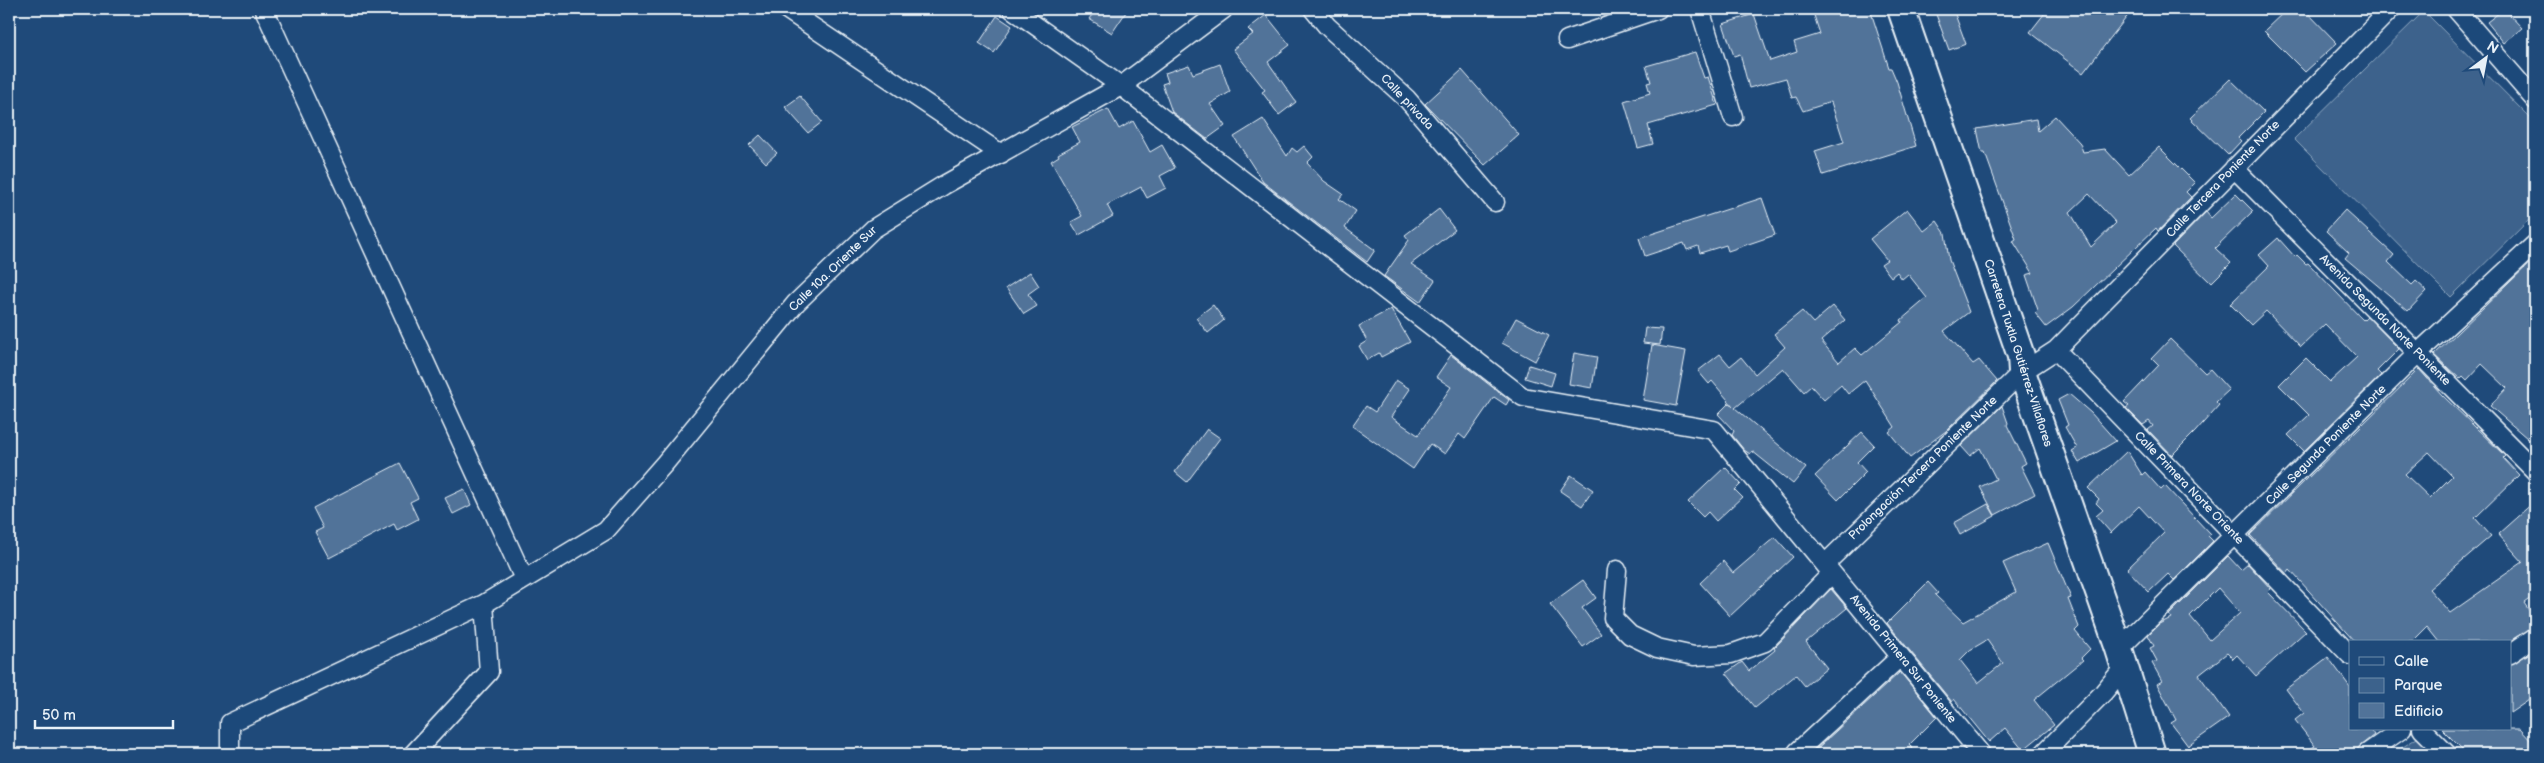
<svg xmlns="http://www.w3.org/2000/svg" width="2544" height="763" font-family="'Balsamiq Sans',sans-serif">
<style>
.green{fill:#3c628c;stroke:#92aac2}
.building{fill:#517399;stroke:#e8f1f8;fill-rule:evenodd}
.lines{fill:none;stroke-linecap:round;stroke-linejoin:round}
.minor-casing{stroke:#e8f1f8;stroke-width:21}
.primary-casing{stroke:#e8f1f8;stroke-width:30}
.minor{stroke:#1f4a7a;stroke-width:18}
.primary{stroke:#1f4a7a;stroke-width:26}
.labels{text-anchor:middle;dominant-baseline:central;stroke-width:4;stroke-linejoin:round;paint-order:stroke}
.street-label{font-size:12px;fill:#e8f1f8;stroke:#1f4a7a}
</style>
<rect width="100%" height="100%" fill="#1f4a7a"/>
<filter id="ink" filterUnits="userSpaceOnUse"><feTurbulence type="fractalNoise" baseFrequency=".02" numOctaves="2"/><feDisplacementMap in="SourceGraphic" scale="10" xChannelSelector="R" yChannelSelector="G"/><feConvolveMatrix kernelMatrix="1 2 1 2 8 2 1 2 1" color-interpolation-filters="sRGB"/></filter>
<g filter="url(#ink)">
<path class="green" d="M2424,11L2535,123V214L2451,297L2294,139Z
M2417,738L2433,754H2392Z"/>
<path class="building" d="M1096,9H1128L1112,33L1089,19Z
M1812,9H1870L1889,68H1891L1897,82L1916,146L1823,175L1815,151L1844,142L1831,102L1803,111L1796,97L1792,98L1786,78L1749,88L1740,54L1734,56L1723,24L1754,14L1770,61L1797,52L1794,42L1820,34Z
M1934,9H1953L1966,44L1949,50Z
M2048,9H2133L2083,73L2030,32Z
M2287,9H2304L2337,43L2305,72L2264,31Z
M2504,9L2522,28L2504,43L2487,22Z
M1266,15L1290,45L1268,62L1296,102L1279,115L1262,92L1265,90L1233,49L1253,34L1248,29Z
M997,16L1012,26L994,53L979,43Z
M1695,52L1704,78L1708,77L1717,105L1648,125L1653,144L1638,148L1624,101L1650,93L1647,83L1651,82L1646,66Z
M1220,64L1230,92L1210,104L1225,126L1207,139L1172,112L1162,84L1168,82L1165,73L1189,65L1193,74Z
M1462,70L1519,135L1485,165L1425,104Z
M2230,79L2264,112L2238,138L2241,141L2228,155L2190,118Z
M800,96L822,122L808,133L785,107Z
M1108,109L1119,129L1133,121L1150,152L1162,145L1175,168L1160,176L1166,188L1147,198L1141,187L1107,205L1113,216L1079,235L1071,222L1082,216L1051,161L1059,156L1058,154L1080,142L1072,127Z
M2055,116L2080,143L2083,152L2105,149L2129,175L2159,147L2195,183L2186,192L2191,197L2158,231L2156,228L2073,307L2046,327L2035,313L2038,310L2026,275L2033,273L2013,241L2016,239L1985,153H1982L1977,129L2036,119L2038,131ZM2089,194L2116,223L2091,247L2070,212Z
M1263,119L1287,156L1292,148L1297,152L1304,146L1313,157L1307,163L1324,181L1343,194L1339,199L1356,211L1345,228L1375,250L1367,262L1263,182L1234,137Z
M760,135L777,153L766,163L749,145Z
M2236,194L2253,211L2215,248L2231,263L2211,283L2173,246L2206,212L2211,218Z
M1762,198L1775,235L1728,251L1726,245L1700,253L1698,246L1687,250L1684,243L1645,256L1639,238Z
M1439,209L1455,230L1411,264L1435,280L1420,302L1384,276L1409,240L1405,235Z
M1907,209L1924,231L1937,221L1945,233L1949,260L1969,312L1944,331L1973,364L1979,360L1997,381L1946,431L1910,458L1889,432L1895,427L1865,380L1848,394L1841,385L1824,400L1811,386L1804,392L1783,368L1735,408L1806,468L1793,484L1752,451L1750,454L1744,450L1732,435L1734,431L1718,414L1729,403L1733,406L1712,381L1709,384L1698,371L1720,354L1730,366L1741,357L1755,374L1785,347L1774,334L1802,311L1813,323L1833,306L1845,320L1821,341L1839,362L1855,348L1862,355L1902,322L1901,320L1927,298L1908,274L1902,279L1897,272L1891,277L1881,264L1887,260L1870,239Z
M2345,210L2394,255L2388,262L2412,285L2416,281L2427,291L2408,311L2345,258L2349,253L2326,231Z
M2278,238L2295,257L2297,255L2306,264L2308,263L2363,320L2367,316L2399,349L2377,371L2381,375L2304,451L2288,435L2309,415L2279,385L2306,358L2330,382L2357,357L2325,324L2301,347L2266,311L2251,325L2230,304L2269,266L2259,255Z
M2535,258V445L2490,406L2507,388L2482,364L2467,380L2463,376L2460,379L2434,355Z
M1030,272L1039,286L1028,294L1037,306L1024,314L1006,288Z
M1213,305L1224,320L1208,333L1196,318Z
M1391,309L1410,342L1381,357L1379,353L1367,360L1359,346L1367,341L1359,326Z
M1516,318L1549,335L1535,361L1502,343Z
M1645,328L1662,329L1660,345L1643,343Z
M2170,339L2205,373L2210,369L2229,390L2216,402L2219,405L2195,432L2172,455L2148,430L2153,426L2149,421L2143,425L2126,408L2129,406L2124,402L2159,365L2152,358Z
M1652,345L1686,351L1676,406L1643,400Z
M1574,353L1597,357L1592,388L1569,384Z
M1451,355L1509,400L1506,405L1494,397L1465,439L1459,434L1445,454L1430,444L1413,469L1352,426L1366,406L1375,412L1396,380L1410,389L1391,417L1418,435L1451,387L1436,377Z
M1529,365L1555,373L1551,386L1525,378Z
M2419,369L2442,395L2505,456L2503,458L2519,475L2475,518L2491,536L2429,589L2450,613L2523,562L2498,534L2535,501V595L2524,603L2535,619V627L2509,642H2439L2427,627L2412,642H2355L2290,570L2287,574L2250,535ZM2429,452L2452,476L2430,498L2405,474Z
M2069,394L2091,413L2116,441L2079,463L2072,451L2077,448L2065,427L2068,425L2058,400Z
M2002,406L2008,423L2007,425L2026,463L2021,466L2035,494L1995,515L1980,487L1996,479L1980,448L1970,456L1961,446Z
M1207,429L1220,438L1187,482L1175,472Z
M1862,432L1874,445L1857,462L1866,472L1838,500L1815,476Z
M2127,451L2142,475L2145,472L2161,490L2165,486L2210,534L2208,536L2213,541L2174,580L2168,574L2149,592L2127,569L2164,533L2139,506L2111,533L2096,516L2103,510L2096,503L2099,499L2088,488Z
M400,463L418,498L410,502L418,519L397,530L394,524L329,558L315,532L323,528L313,508Z
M1725,467L1741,484L1735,490L1742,497L1716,521L1708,512L1703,517L1688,502Z
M1571,475L1593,490L1582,506L1560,491Z
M464,489L471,505L453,514L445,498Z
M1988,504L1995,516L1960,535L1954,523Z
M1775,537L1793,557L1730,616L1700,583L1723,561L1733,573Z
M2048,543L2071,598L2068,599L2079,627L2075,631L2090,649L2081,658L2083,660L2034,700L2054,725L2023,750L2005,728L1989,742L1954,699L1952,702L1887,623L1928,582L1938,593L1935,595L1963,622L2016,592L2003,563ZM1987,640L2003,663L1978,683L1960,660L1970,650Z
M2228,556L2241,570L2248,564L2271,589L2268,592L2306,631L2256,676L2237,655L2233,659L2227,653L2199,675L2229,717L2188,746L2171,723L2176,720L2157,684L2162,681L2152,663L2157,661L2150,648L2154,646L2148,635L2159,624L2171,618L2169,615ZM2218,588L2240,613L2210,640L2190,616Z
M1583,580L1596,598L1582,608L1601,634L1583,647L1550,604Z
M1831,589L1847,608L1806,642L1827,668L1805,686L1796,675L1755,708L1726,673L1742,662L1749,671L1775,650L1774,648Z
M2535,650V696L2510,713V665Z
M2328,657L2350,687V729H2370L2374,735L2360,746L2355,754H2302L2315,746L2295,720L2304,713L2286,689Z
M1900,672L1937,717L1909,745L1918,754H1811Z
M2442,729H2520L2535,745V754H2467Z"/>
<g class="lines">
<g class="minor-casing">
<path id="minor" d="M264,9L524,579
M786,9L1001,154
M1012,9L1121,86L1523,397L1714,430L1981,754
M1313,9L1327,26L1407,99L1495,202
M1700,9L1733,117
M2456,9L2535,100
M1567,40L1658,9
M2234,168L2535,471
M2056,350L2350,655
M1825,564L2022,372L2056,350L2391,9
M1617,570L1613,618L1630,635L1657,648L1694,656L1731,654L1765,642L1832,573
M2119,649L2418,353L2535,244
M2510,654L2535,637
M2422,729L2447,754
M1797,752L1900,657
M230,754V723L484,604L606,530L665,463L796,303L873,229L944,185L1121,86L1224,9
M413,754L489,672L484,604
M2043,754L2103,693L2125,666
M2366,754L2402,729"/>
</g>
<g class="primary-casing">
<path id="primary" d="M1901,9L2021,356L2022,372L2119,649L2152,754"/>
</g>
<use href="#minor" class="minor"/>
<use href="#primary" class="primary"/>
</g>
</g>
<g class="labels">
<g class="street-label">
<text transform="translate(1407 102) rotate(47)">Calle privada</text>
<text transform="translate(2223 179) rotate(-46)">Calle Tercera Poniente Norte</text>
<text transform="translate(833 269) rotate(-44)">Calle 10a. Oriente Sur</text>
<text transform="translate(2385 320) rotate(45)">Avenida Segunda Norte Poniente</text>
<text transform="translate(2018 353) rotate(72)">Carretera Tuxtla Gutiérrez-Villaflores</text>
<text transform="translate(2326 445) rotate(-45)">Calle Segunda Poniente Norte</text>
<text transform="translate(1923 468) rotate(-44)">Prolongación Tercera Poniente Norte</text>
<text transform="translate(2189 488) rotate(46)">Calle Primera Norte Oriente</text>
<text transform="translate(1903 659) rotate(51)">Avenida Primera Sur Poniente</text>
</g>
</g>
<rect width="2544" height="763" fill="none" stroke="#1f4a7a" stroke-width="30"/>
<rect x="15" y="15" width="2514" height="733" fill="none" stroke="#e8f1f8" stroke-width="2" filter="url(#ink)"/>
<rect x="2349" y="640" width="162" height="90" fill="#1f4a7a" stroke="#6f8dac"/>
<rect x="2359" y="657" width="25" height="8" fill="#1f4a7a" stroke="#6f8dac"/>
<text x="2394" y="666" font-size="15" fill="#e8f1f8">Calle</text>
<rect x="2359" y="678" width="25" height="15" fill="#3c628c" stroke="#6f8dac"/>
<text x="2394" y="690" font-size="15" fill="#e8f1f8">Parque</text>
<rect x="2359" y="703" width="25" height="15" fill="#517399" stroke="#6f8dac"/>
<text x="2394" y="716" font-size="15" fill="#e8f1f8">Edificio</text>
<g transform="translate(2486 58) rotate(32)" stroke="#1f4a7a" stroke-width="4" paint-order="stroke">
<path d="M0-4L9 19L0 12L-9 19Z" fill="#e8f1f8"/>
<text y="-8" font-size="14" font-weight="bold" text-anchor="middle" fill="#e8f1f8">N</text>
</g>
<path d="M35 720v8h138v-8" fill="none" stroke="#e8f1f8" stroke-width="2.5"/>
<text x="42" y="720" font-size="15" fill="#e8f1f8" stroke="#1f4a7a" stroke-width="4" paint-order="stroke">50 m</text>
</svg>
